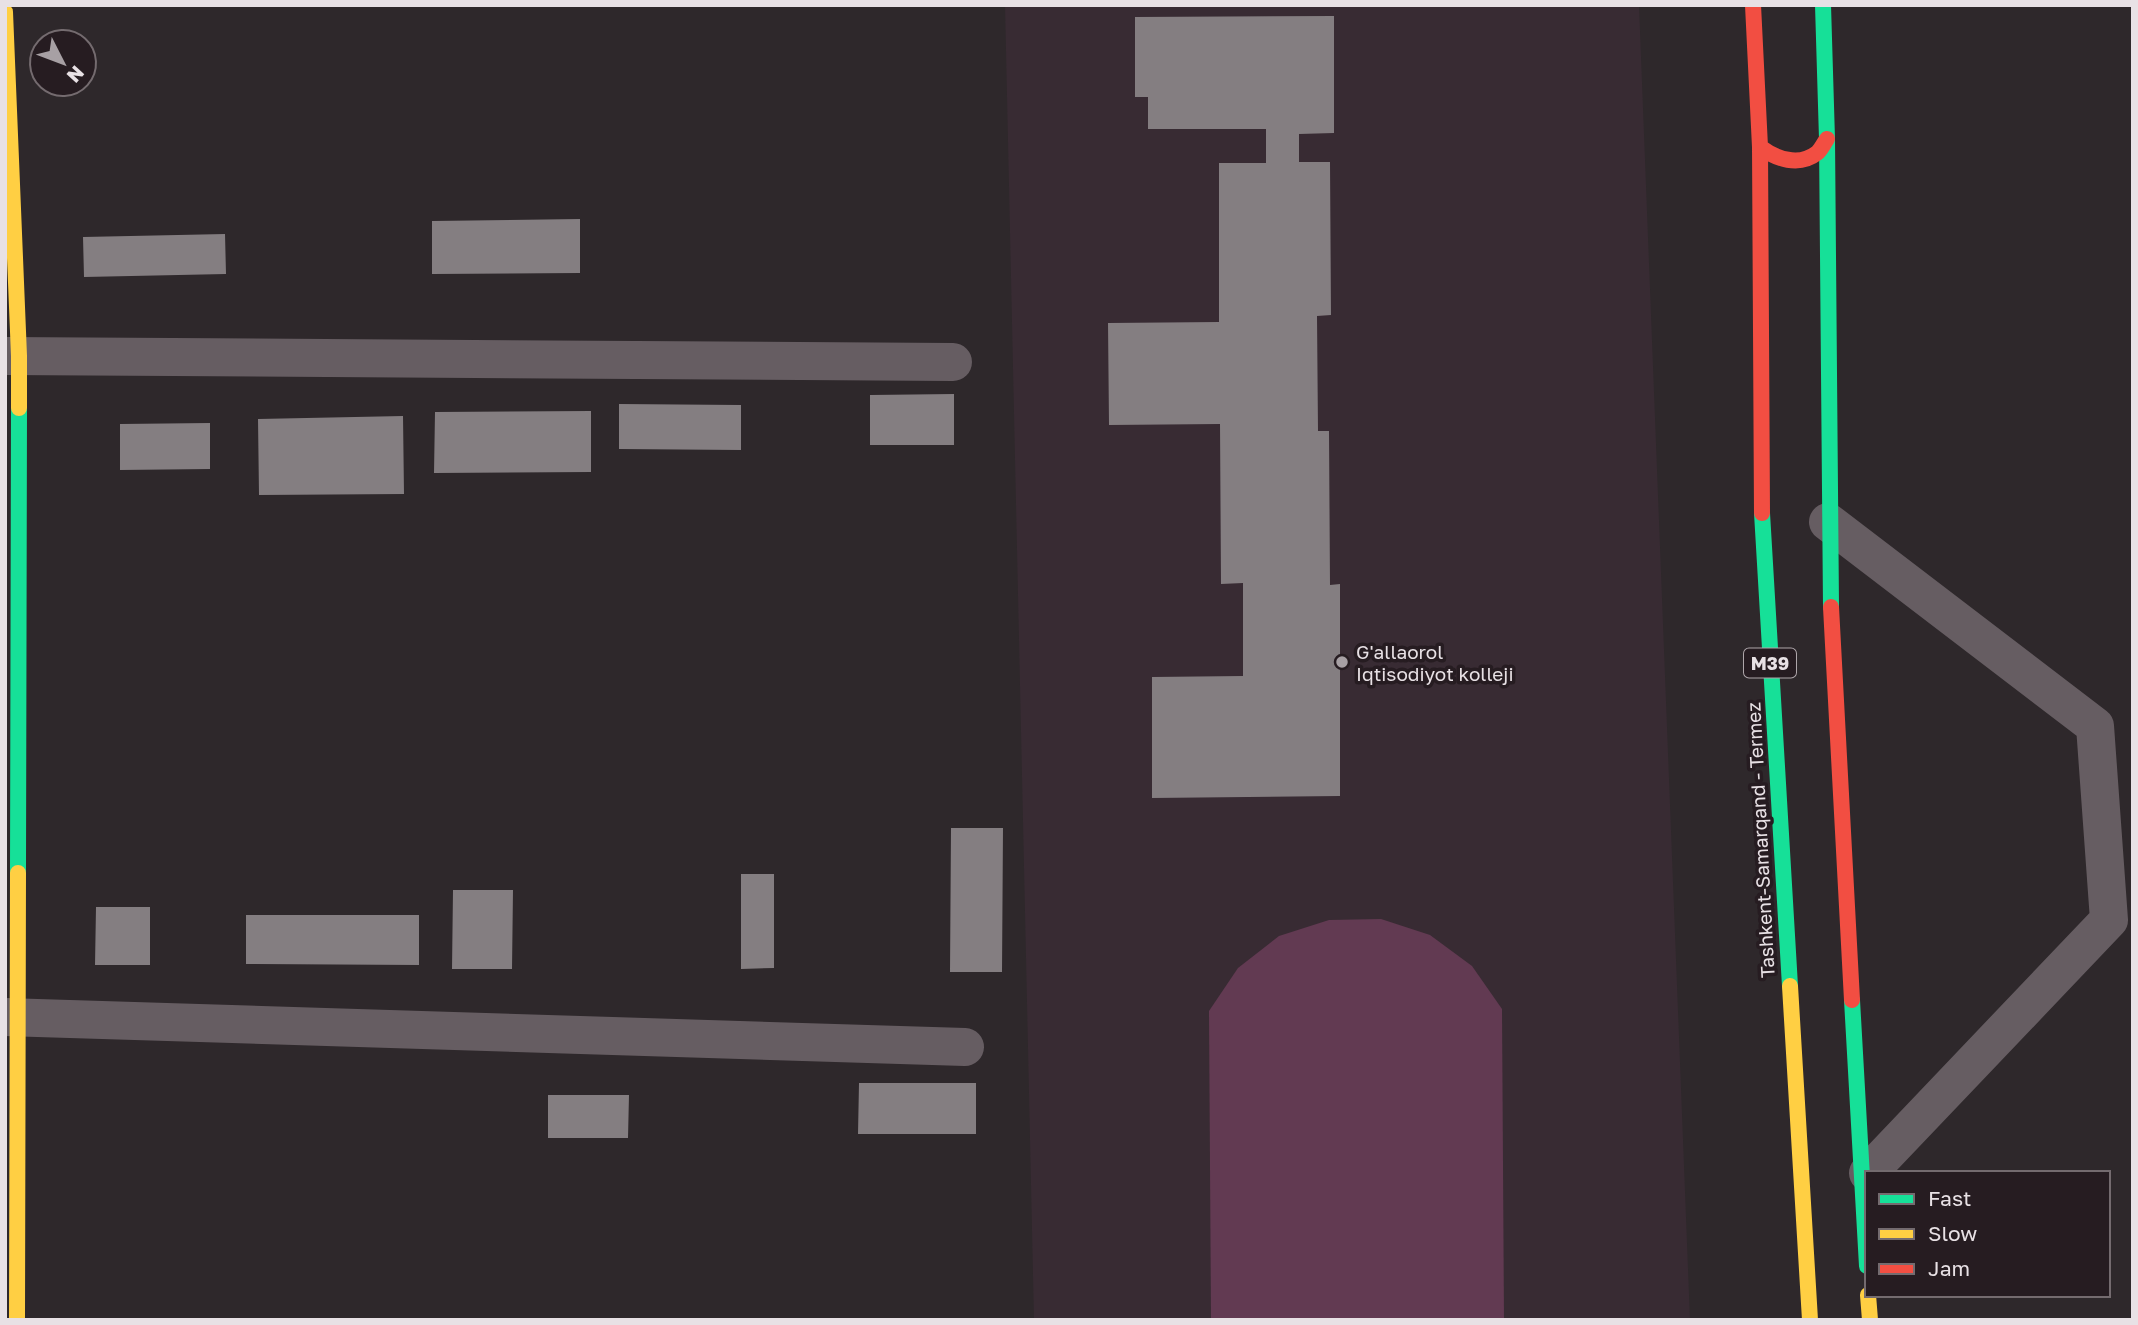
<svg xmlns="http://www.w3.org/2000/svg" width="2138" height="1325" font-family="'Golos Text',sans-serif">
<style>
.built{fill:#382b33}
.green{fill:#623a52}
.building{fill:#847e81}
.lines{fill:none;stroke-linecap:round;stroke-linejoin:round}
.street{stroke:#665d62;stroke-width:38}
.fast{stroke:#16e098;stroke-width:16}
.slow{stroke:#ffcf43;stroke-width:16}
.jam{stroke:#f24e42;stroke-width:16}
.poi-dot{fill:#a7a0a4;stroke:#261c21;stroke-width:2.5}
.labels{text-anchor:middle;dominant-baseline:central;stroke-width:7;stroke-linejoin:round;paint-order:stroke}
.shield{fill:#261c21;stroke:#aea6aa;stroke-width:2}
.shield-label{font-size:18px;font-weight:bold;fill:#e8e1e5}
.poi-label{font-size:19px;fill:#e8e1e5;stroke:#261c21;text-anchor:start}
.street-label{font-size:19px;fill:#e8e1e5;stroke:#261c21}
</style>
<rect width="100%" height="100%" fill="#2e282b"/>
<path class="built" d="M1005,5H1639L1690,1320H1034Z"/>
<path class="green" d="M1381,919L1430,935L1472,966L1502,1009L1504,1320H1211L1209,1011L1238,968L1279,936L1329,920Z"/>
<path class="building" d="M1334,16V133L1299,134V162H1330L1331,315L1317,316L1318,431H1329L1330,585L1340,584V796L1152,798V677L1243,676V583L1221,584L1220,424L1109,425L1108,323L1219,322V163H1266V129H1148V97H1135V17Z
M580,219V273L432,274V221Z
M225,234L226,274L84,277L83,237Z
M954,394V445H870V395Z
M619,404L741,405V450L619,449Z
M591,411V472L434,473L435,412Z
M403,416L404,494L259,495L258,419Z
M210,423V469L120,470V424Z
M951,828H1003L1002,972H950Z
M741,874H774V968L741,969Z
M453,890H513L512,969H452Z
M96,907H150V965H95Z
M246,915H419V965L246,964Z
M859,1083H976V1134H858Z
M548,1095H629L628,1138H548Z"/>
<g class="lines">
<path class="street" d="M5,356L953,362
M1828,522L2095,726L2109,920L1868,1173
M5,1017L965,1047"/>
<path class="fast" d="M1823,5L1827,139L1831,607
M1762,513L1790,986
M18,873L19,408
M1852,1000L1867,1266"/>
<path class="slow" d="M5,12L19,356V408
M1790,986L1810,1320
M1868,1295L1870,1320
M17,1320L18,873"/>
<path class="jam" d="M1753,5L1760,147L1762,513
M1760,147C1776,159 1799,167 1817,153C1821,150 1824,143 1827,139
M1831,607L1852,1000"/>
</g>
<circle class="poi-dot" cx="1342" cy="662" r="7"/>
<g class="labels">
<rect class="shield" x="1744" y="648.5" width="52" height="29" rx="5"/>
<g class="shield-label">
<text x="1770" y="663">M39</text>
</g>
<g class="poi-label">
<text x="1356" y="651">G'allaorol<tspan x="1356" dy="22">Iqtisodiyot kolleji</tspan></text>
</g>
<g class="street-label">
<text transform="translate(1760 840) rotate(-93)">Tashkent-Samarqand - Termez</text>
</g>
</g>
<rect width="2138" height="1325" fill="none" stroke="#e8e1e5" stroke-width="14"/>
<rect x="1865" y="1171" width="245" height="126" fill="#261c21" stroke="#746b6f" stroke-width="2"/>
<rect x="1879" y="1194" width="35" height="10" fill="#16e098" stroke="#746b6f" stroke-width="2"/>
<text x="1928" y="1206" font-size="21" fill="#e8e1e5">Fast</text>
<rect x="1879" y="1229" width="35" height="10" fill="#ffcf43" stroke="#746b6f" stroke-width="2"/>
<text x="1928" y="1241" font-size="21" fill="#e8e1e5">Slow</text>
<rect x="1879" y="1264" width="35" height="10" fill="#f24e42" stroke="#746b6f" stroke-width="2"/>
<text x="1928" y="1276" font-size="21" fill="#e8e1e5">Jam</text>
<g transform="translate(63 63) rotate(132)"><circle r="33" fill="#261c21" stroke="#746b6f" stroke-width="2"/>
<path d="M0-5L12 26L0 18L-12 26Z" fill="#a7a0a4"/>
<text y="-10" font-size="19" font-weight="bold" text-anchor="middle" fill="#e8e1e5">N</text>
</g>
</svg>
